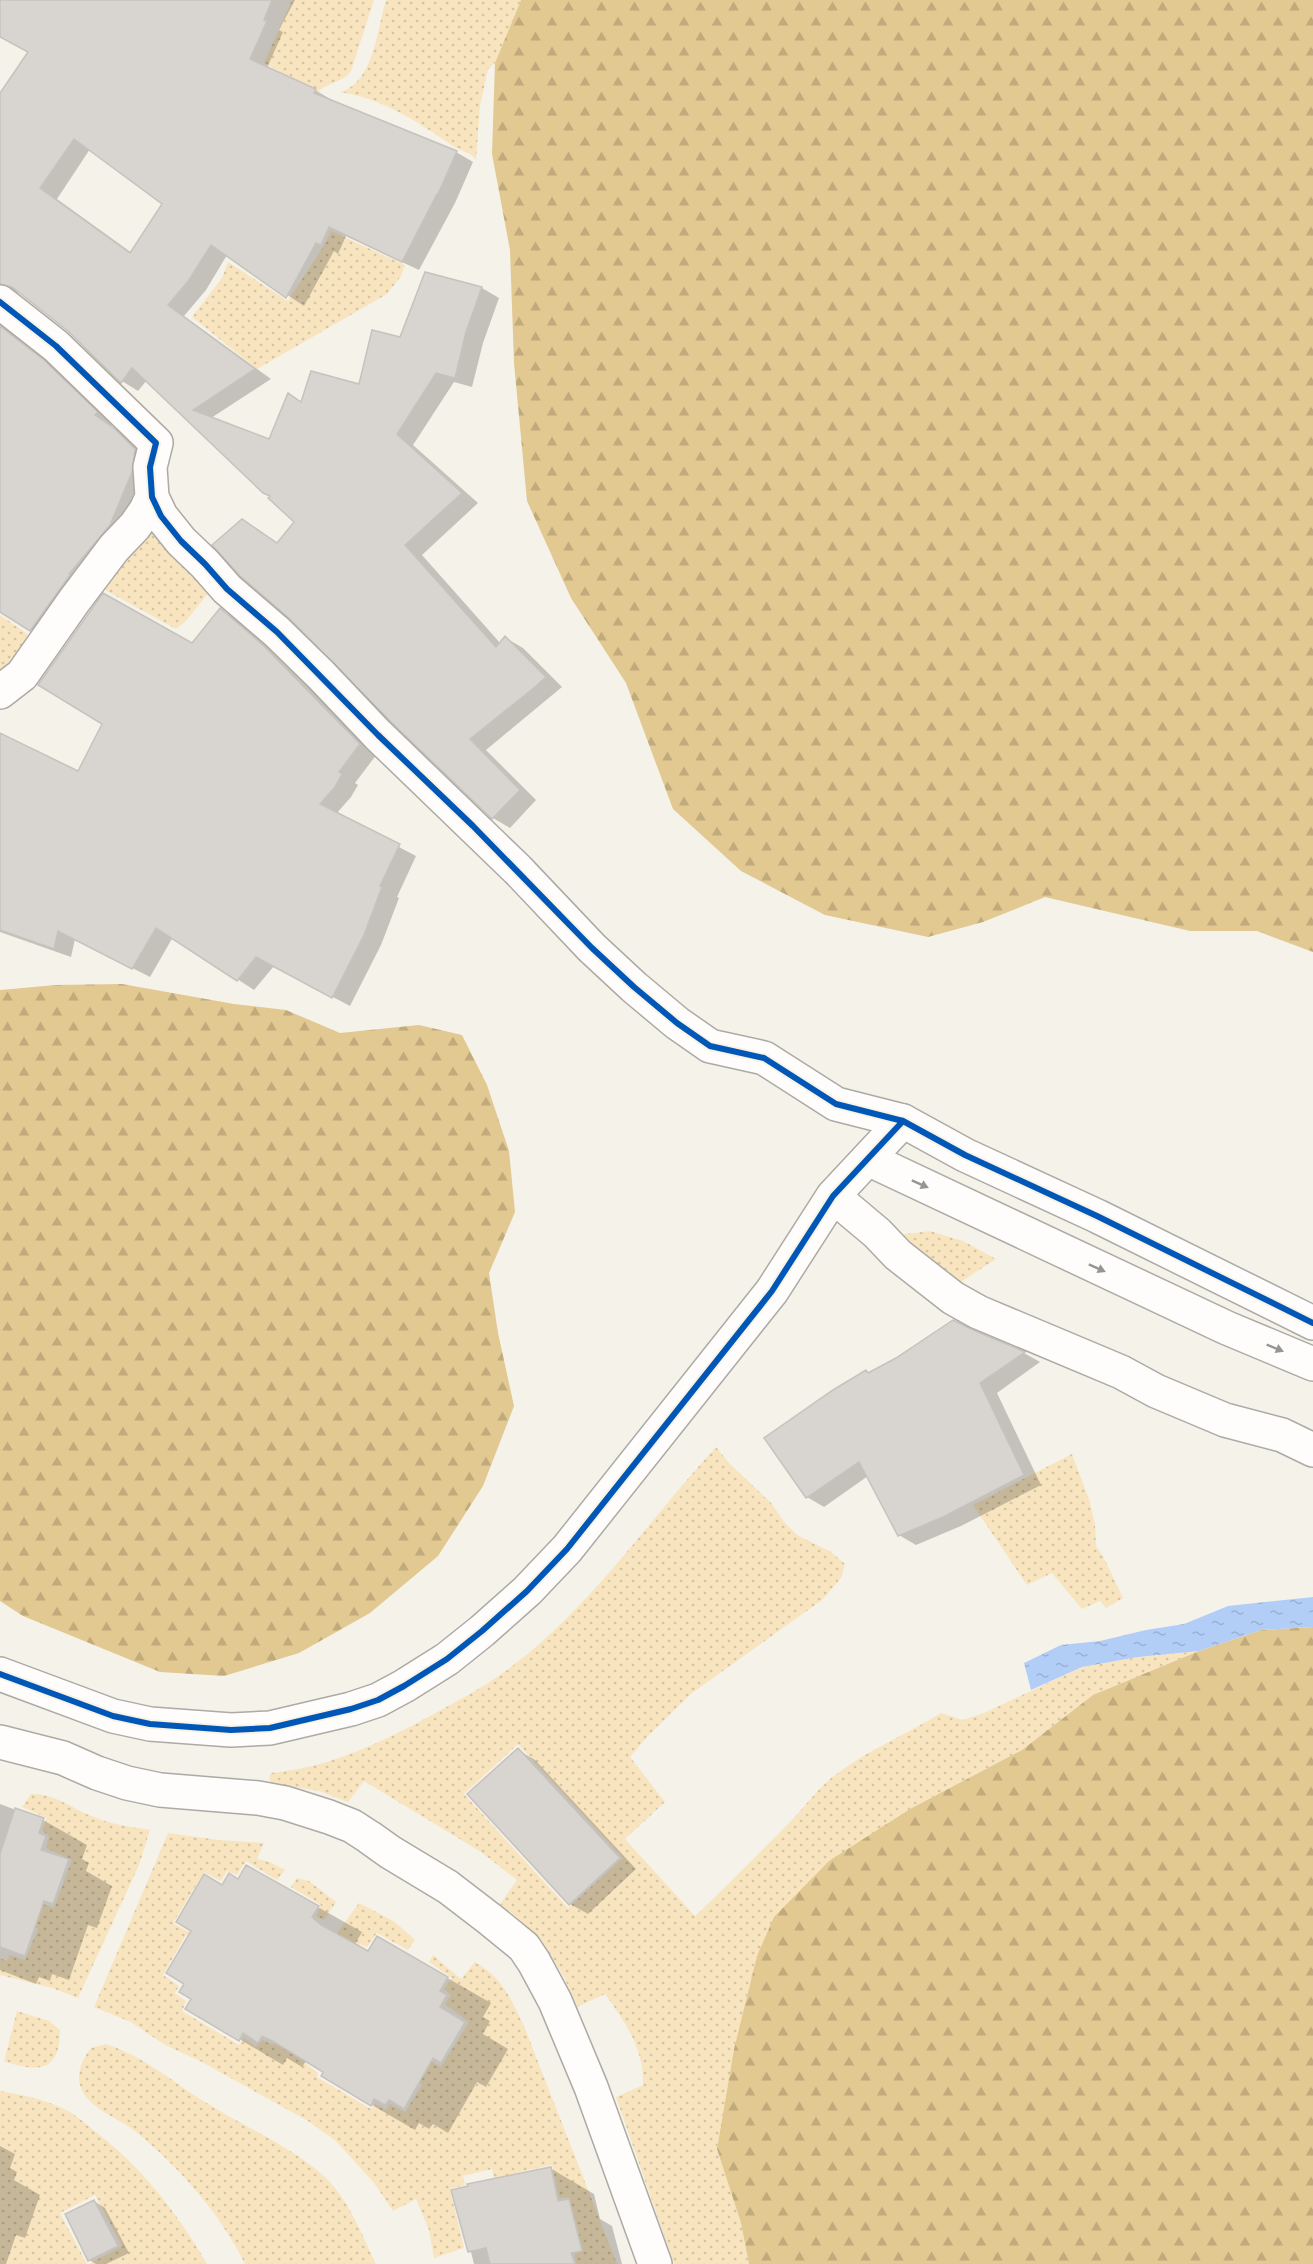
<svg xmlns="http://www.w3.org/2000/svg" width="1313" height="2264" font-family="'Space Grotesk',sans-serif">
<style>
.grass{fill:url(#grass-dots);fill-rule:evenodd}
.forest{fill:url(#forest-firs)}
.water{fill:url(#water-ripples)}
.shadow{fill:#0003;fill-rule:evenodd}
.building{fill:#d8d4d0;stroke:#c6c2bd;stroke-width:1.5;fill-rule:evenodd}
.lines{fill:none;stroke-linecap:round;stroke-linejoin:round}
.street-casing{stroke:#acaaa4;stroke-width:36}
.secondary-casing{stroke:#acaaa4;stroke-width:36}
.street{stroke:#fefdfc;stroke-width:33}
.secondary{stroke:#fefdfc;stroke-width:33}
.cycleway-casing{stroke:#f9f3e6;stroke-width:10}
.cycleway{stroke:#0057b8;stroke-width:6}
.oneway{fill:#979593}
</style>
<defs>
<pattern id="grass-dots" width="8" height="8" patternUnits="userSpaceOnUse" patternTransform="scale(1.5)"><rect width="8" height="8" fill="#f8e5bf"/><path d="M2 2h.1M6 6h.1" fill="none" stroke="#d4c4a3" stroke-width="1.8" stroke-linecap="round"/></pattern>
<pattern id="forest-firs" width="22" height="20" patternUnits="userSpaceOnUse" patternTransform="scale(1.5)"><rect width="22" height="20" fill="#e2c891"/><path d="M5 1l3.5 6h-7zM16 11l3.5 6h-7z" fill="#c1ab7c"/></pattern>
<pattern id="water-ripples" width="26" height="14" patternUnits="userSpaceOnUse" patternTransform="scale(1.5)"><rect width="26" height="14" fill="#b2cef7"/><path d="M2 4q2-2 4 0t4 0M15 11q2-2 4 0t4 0" fill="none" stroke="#98b0d3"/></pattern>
</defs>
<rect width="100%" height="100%" fill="#f5f2ea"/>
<path class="grass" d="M292,0H374L351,71C344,82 328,82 318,92L264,63Z
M386,0H521L495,63L488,69L480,106L476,160C471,152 461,151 453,146C418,122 384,99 340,92C374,83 377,29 386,0Z
M331,231L405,265L401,276L387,294L257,369L192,317L222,278L228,262L288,301L325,244Z
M148,524L210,591L186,621L176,629L96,585Z
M0,615L36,640L0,681Z
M930,1231L963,1241L996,1259L956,1285L898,1235Z
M716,1447L729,1463L771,1503L785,1523L797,1535L831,1552L845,1564L841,1578L822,1600L692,1693L648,1736L630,1757L665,1802L625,1839L695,1916C728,1885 758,1854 790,1822C806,1806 819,1786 838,1773C869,1749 908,1734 941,1713L963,1720L984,1713L1082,1667L1138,1657L1199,1651L1093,1695L1022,1750L910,1809L757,1956L734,2049L717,2149L741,2223L749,2264H674L616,2097L643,2085C644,2049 626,2023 605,1994L577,2007C561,1964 537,1931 500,1904L517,1880L481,1852L364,1781L348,1802L319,1791L271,1783L269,1777L271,1773C326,1768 373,1746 421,1721C450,1705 481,1689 507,1670C589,1610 648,1521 716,1447ZM518,1744L623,1858L568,1908L464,1794Z
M1072,1454L1090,1502L1095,1525L1096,1546L1103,1556L1123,1598L1106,1608L1100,1601L1082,1609L1052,1573L1027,1585L973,1505Z
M31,1794C55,1794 70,1807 91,1816C110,1824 130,1827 150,1830L139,1865L78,1998L52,1988L0,1975V1958L7,1961L10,1955L25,1960L38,1929L25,1923L34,1901L54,1908L72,1860L46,1848L49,1836L42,1830L47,1818L22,1807Z
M168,1833L219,1840L264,1843L257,1859L270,1862L285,1870L277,1880L246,1861L237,1875L227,1871L221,1881L204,1872L173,1923L206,1942L204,1946L186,1935L163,1975L179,1986L175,1993L186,2001L182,2011L239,2045L244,2038L256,2047L262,2040L273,2045L295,2012L307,2058L305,2063L318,2073L317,2077L371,2109L375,2104L386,2110L390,2104L405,2112L422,2085L411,2075L422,2056L441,2067L469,2022L445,2004L451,1995L444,1989L452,1978L429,1962L433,1955L461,1979L475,1962C504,1979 510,1998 524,2026L617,2264H576L574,2254L583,2251L569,2197L559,2198L552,2165L520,2172L523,2185L499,2199L492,2169L463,2176L465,2185L450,2189L464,2248L434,2258L429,2230L416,2199L393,2211L374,2183L336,2141L308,2121L200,2061L165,2045L131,2022L94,2007Z
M297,1878L309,1881L336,1902L324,1920L316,1916L321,1905L291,1887Z
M359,1903L395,1922L415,1940L408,1950L377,1933L367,1947L360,1944L351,1957L329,1944Z
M17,2011L49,2021L60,2030C60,2072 38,2073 4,2061Z
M106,2044C145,2057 171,2081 205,2102C244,2127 291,2146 325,2177C349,2200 362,2235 376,2264H245C219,2212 180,2168 135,2131C120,2119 98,2112 86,2097C73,2080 80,2062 91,2048Z
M0,2091C23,2095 49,2100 70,2112C78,2117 85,2123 92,2129C140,2165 177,2212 207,2264H89L122,2246L95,2195L60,2213L87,2264H0Z"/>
<path class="forest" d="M521,0H1313V952L1257,931H1190L1045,897L983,922L928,937L825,915L741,871L673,809L626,683L571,598L527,501L514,363L510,250L492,154L495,63Z
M122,984L234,1004L286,1010L340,1033L419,1025L462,1035L487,1085L509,1151L515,1212L489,1273L498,1333L514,1406L483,1486L438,1556L370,1613L299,1653L224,1676L160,1672L23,1616L0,1601V990L56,985Z
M1313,1627V2264H749L741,2223L717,2149L734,2049L757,1956L774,1917L829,1861L910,1809L1022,1750L1093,1695L1199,1651L1261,1630Z"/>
<path class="water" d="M1313,1597V1627L1261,1630L1199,1651L1138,1657L1082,1667L1031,1690L1024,1663L1061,1645L1100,1641L1146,1630L1184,1624L1228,1606Z"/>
<path class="shadow" d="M0,0H295L279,30L283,32L267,68L315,90L332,100L331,102L456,152L473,162L455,203L419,270L346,236L338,254L334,251L304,306L227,255L206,290L184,316L271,379L211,418L269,441L302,403L360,386L401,338L426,273L482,288L499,298L483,343L472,387L454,382L413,445L478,503L422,555L501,644L506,638L523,648L562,687L486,750L536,800L510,828L493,818L392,721L243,521L278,544L296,522L272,496L147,380L138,391L122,381L70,331L21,292L10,294L0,305V96L30,52L0,36ZM90,149L164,204L132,253L57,199Z
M0,321L5,328L61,372L114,423L111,426L132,441L152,460L148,482L47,640L0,610Z
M220,610L237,619L281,657L377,754L355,783L358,785L351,797L336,814L416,856L397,897L399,898L381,945L350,1006L274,966L254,990L173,937L150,977L75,939L71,957L0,932V735L78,773L193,645Z
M970,1331L1024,1353L1040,1362L997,1393L1041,1485L961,1526L916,1545L899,1535L868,1476L824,1507L807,1497L866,1372L870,1374Z
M518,1750L535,1760L636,1869L588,1914L570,1904L470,1795Z
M0,1804L43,1820L87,1845L82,1859L89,1863L86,1871L112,1886L97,1928L88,1925L69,1980L52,1974L50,1981L39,1977L36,1984L0,1970Z
M247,1867L362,1932L355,1944L369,1953L378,1938L491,2003L483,2017L490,2021L483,2034L508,2049L486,2087L477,2082L448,2133L433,2124L429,2129L419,2123L415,2130L372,2105L306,2061L302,2067L287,2058L283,2065L187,2008L193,1999L186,1984L223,1887L239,1881Z
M0,2146L15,2154L10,2168L17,2172L14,2180L40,2195L25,2238L16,2235L6,2264H0Z
M550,2168L594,2194L600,2219L612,2226L622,2264H474L471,2252L469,2251Z
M94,2201L105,2208L129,2253L106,2264H96L89,2260Z"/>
<path class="building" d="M0,0H272L264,20L267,21L250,59L316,89L314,93L457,151L438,194H437L402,262L329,227L321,245L316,243L286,298L211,245L189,280L168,305L255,369L193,410L269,439L288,393L301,402L311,371L359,384L372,330L400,337L425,272L482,287L466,332L455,378L436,373L397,434L462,493L405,545L496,647L505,636L546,677L535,687L470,739L520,790L492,819L391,722L290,619L240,576L212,545L242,519L277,543L294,522L268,498L270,496L263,493L132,368L121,383L68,331L12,287L0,284V93L28,52L0,37ZM74,139L162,204L130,253L40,188Z
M0,326L44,360L98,412L95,415L115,429L135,449L132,472L110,525L69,574L70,575L30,631L0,612Z
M103,593L192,643L220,608L264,646L360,744L339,772L342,774L335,787L320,804L400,844L380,886L382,887L364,935L332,998L256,957L237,981L156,928L132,969L58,931L54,949L0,930V733L78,771L102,724L38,685Z
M953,1320L971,1329L1025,1352L980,1383L1024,1475L943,1517L898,1536L859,1462L806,1498L764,1438L833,1390L866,1370L868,1373L896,1358Z
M518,1748L620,1858L569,1905L467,1794Z
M15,1808L44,1818L39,1833L46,1836L41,1850L69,1859L53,1904L44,1901L25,1956L0,1947V1854Z
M246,1865L319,1906L312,1917L321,1925L368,1951L377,1936L448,1977L440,1991L447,1995L440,2007L465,2022L441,2063L433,2058L404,2109L389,2100L385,2105L374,2099L371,2106L321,2076L323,2072L274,2042L262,2036L258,2043L243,2033L239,2041L185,2009L191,1999L179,1992L184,1984L166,1973L191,1931L176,1922L204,1874L222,1885L229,1873L238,1879Z
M551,2167L558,2201L569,2199L582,2251L571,2253L575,2264H490L486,2248L468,2252L451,2190L468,2186L467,2184Z
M94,2200L118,2246L88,2261L65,2214Z"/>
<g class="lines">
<g class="street-casing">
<path id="street" d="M0,302L56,346L156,443L150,467L152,497L161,516L181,541L205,564L227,589L277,632L321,675L378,735L518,870L592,948L634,987L677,1023L710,1046L764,1058L836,1104L903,1121L833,1196L772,1291L567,1549L527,1591L482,1631L447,1659L404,1686L378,1700L351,1709L270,1728L231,1730L150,1724L113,1716L0,1674
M0,692L22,675L74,601L114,548L135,526L146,510L152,497
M833,1196L877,1233L898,1255L953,1298L978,1312L1121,1372L1156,1391L1225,1420L1282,1435L1313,1450
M0,1742L63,1758L97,1773L127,1783L160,1790L258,1798L285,1803L329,1817L352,1826L369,1837L390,1852L448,1887L491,1920L524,1947L534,1962L555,2001L591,2087L655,2264"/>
</g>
<g class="secondary-casing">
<path id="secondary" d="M903,1121L965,1155L1097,1216L1313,1323
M868,1159L1227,1328L1313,1364"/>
</g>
<use href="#street" class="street"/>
<use href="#secondary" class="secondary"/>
<g class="cycleway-casing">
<path id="cycleway" d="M0,302L56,346L156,443L150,467L152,497L161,516L181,541L205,564L227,589L277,632L378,735L473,826L592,948L634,987L677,1023L710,1046L764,1058L836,1104L903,1121L965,1155L1097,1216L1313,1323
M0,1674L113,1716L150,1724L231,1730L270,1728L351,1709L378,1700L404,1686L447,1659L482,1631L527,1591L567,1549L772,1291L833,1196L903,1121"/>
</g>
<use href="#cycleway" class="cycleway"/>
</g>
<defs><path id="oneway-solid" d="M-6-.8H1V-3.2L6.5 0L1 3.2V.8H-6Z" transform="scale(1.5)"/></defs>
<g class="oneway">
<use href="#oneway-solid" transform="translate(920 1184) rotate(24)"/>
<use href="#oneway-solid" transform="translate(1097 1268) rotate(24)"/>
<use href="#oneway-solid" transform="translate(1275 1348) rotate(22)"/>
</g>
</svg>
